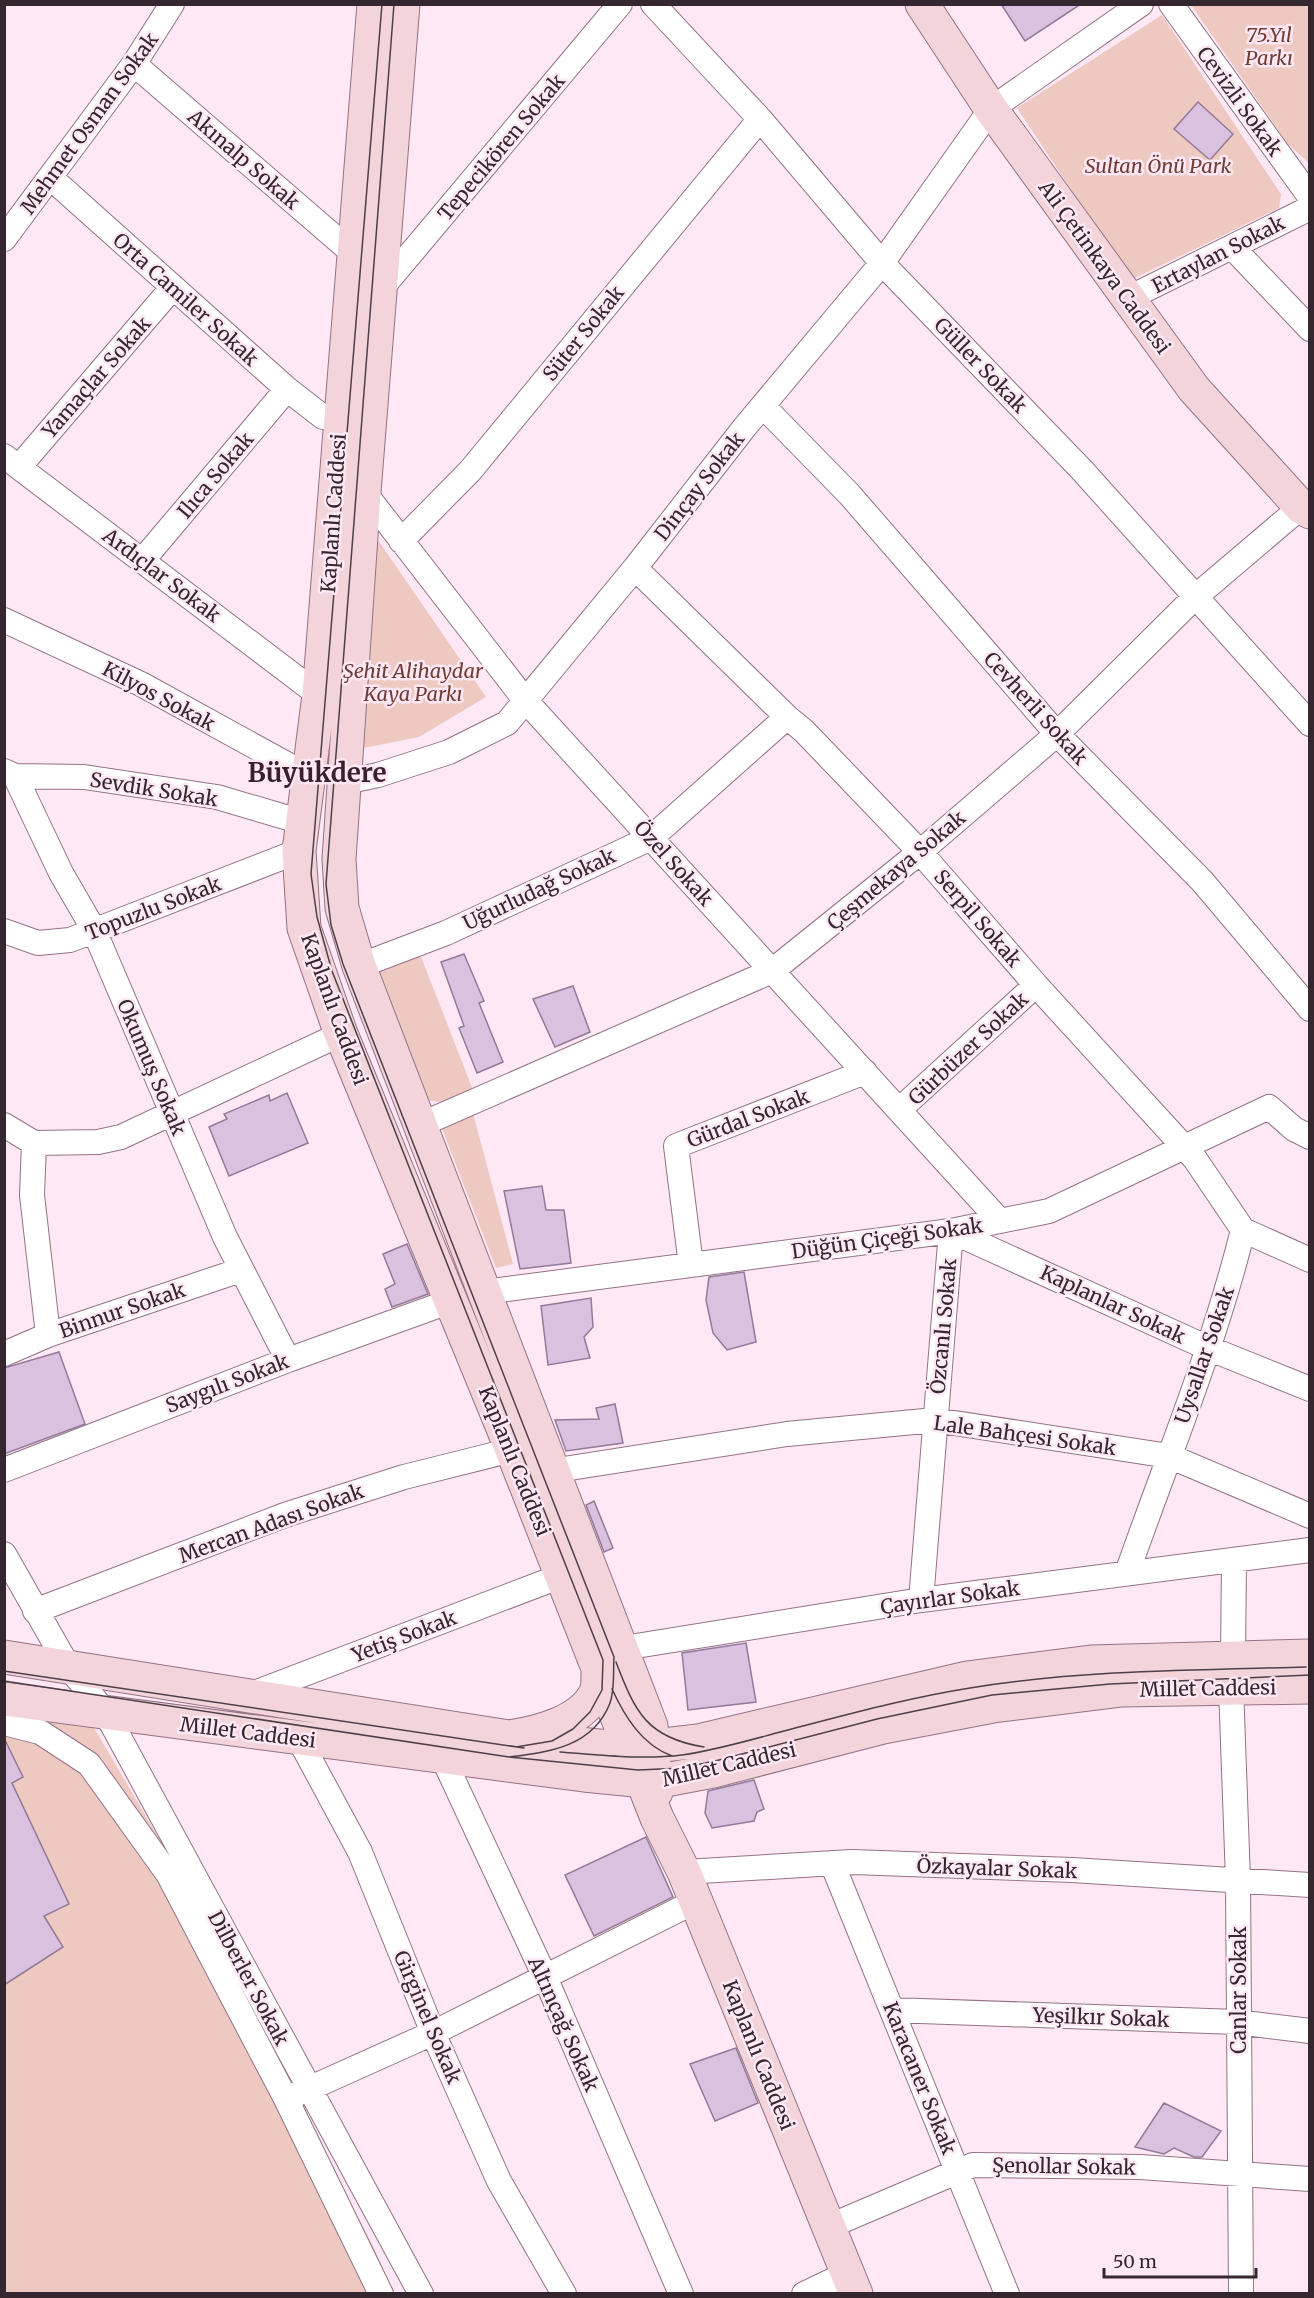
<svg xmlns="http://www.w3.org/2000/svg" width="1314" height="2298" font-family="Merriweather,serif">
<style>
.green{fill:#edc9c1}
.building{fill:#d9c1df;stroke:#917b97;stroke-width:1.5}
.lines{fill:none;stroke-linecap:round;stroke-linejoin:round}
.street-casing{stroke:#947286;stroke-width:26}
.secondary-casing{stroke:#947286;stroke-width:35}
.street{stroke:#fff;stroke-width:24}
.secondary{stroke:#f3d4db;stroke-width:33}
.tram{stroke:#4e3f48;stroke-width:1.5}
.labels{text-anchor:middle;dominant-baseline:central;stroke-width:5;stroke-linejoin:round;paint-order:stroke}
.park-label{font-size:20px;font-style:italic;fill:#703b32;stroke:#ffe8f5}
.street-label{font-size:20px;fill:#34272f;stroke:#ffe8f5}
.district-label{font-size:26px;font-weight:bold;fill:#3a1f30;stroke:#ffe8f5}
</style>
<rect width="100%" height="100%" fill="#ffe8f5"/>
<path class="green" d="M1191,5H1309V163L1288,144Z
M1162,15L1281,194L1279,208L1131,280L1017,108Z
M378,540L486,697L419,737L359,749L368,602Z
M416,944L473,1090L456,1105L427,1100L370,962Z
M473,1113L513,1264L496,1268L439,1121Z
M5,1714L93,1726L174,1864L373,2246L394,2293L5,2294Z"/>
<path class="building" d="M1001,4H1081L1025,41Z
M1198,102L1233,134L1210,160L1174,129Z
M464,954L484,1001L479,1003L503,1062L477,1073L459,1028L464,1026L441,962Z
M573,986L590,1032L555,1047L533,999Z
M287,1093L308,1143L229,1176L209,1127L227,1119L224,1114L269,1095L270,1101Z
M542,1186L546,1210H564L571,1263L520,1269L504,1191Z
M407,1244L428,1294L392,1307L385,1289L395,1284L383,1254Z
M744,1272L756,1342L727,1350L713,1333L706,1300L709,1277Z
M591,1298L593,1327L584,1337L590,1358L548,1365L541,1306Z
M59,1352L85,1424L4,1454V1368Z
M615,1404L623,1443L566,1451L555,1420L599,1419L596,1408Z
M594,1501L613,1548L604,1552L586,1505Z
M746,1643L756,1702L688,1710L682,1653Z
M4,1738L23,1777L12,1783L69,1904L44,1916L63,1947L4,1985Z
M754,1780L764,1809L757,1812L754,1821L712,1828L705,1813L708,1791Z
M646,1837L673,1897L594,1936L565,1875Z
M736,2048L758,2103L715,2121L690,2064Z
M1164,2103L1221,2131L1202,2157H1194L1174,2148L1164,2154L1135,2147Z"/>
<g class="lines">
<g class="street-casing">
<path id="street" d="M653,4L760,119L882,263L1081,469L1310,724
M1171,4L1310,197
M134,64L354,254
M51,178L287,389L323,417
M4,239L134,64L172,4
M1232,247L1310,329
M381,289L620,4
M1127,299L1310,208
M763,406L850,495L1057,734L1202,881L1310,1009
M4,456L319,695
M19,467L173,287
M364,492L525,700L1000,1221
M401,541L470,471L760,119
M142,561L287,389
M635,568L787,717L804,731L920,852L1036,985L1195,1159L1243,1230C1214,1347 1167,1459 1127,1573
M4,620L141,684L310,777
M4,771L15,776L84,777L217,797L302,822
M15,776L61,873L94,930L225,1237L288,1360
M345,782L378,775L449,752L507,723L635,568L744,428L882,263L991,109L1141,4
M4,931L38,943L70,940L299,851
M359,966L446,933L651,838L787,717
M899,1110L1036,985
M4,1125L34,1143L98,1142L121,1137L341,1034
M420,1125L772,971L920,852L1057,734L1194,598L1301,507
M34,1143L32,1195L48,1335
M1243,1230L1310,1260
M951,1231L1208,1348L1310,1389
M691,1265L676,1146L865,1072
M484,1292L951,1231L1049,1211L1269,1107L1294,1129L1310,1137
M4,1354L48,1335L241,1270
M4,1470L288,1360L451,1301
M551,1471L787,1434L935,1420L1169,1456L1310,1516
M4,1554L69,1668L106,1713L421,2294
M921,1600L951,1231
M35,1611L285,1515L404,1477L512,1450
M605,1651L921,1600L1310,1550
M1233,1657L1234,1560
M1231,1687L1238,1880L1241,2294
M249,1695L561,1576
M4,1723L40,1732L89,1764L168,1874L286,2099
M299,1739L360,1852L433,2033L499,2181L564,2294
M442,1756L545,1977L681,2294
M832,1863L1007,2294
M684,1872L852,1862L1072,1870L1310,1885
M892,2010L1237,2022L1310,2031
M830,2226L973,2165L1140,2167L1310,2179
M381,2294L286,2099L433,2033L696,1901
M804,2294L848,2273"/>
</g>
<g class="secondary-casing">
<path id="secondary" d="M374,4L319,695L299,851L304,928L341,1034L512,1450L657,1818L684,1872L856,2294
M403,4L364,492L339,859L342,908L359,966L651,1726L656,1792
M922,4L991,109L1194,389L1301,507L1310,512
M4,1657L509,1737C537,1733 581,1722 595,1694C598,1689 598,1678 598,1671
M4,1699L584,1775L655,1782L713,1771L883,1727L993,1706L1122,1690L1310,1687
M509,1737L629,1749L698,1741L967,1678L1091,1662L1310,1656"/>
</g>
<use href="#street" class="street"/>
<use href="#secondary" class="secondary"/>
<path class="tram" d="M382,4L311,874L317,917L332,971L603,1660L602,1690L590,1712L573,1729L552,1741L516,1747
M394,4L326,884L331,925L343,964L614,1657C613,1672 615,1689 610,1703C593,1747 549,1752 509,1757
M616,1662C635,1712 647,1738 704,1747
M4,1671L524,1748
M4,1681L509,1757L638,1770L683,1768L719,1760L877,1719L992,1695L1110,1684L1310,1675
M612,1689C625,1717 642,1745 672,1756
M560,1752C600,1755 641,1760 682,1755C717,1750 750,1740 784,1731C846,1715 907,1698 970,1688C1082,1670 1194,1670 1306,1667"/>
</g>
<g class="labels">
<g class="park-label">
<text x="1269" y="34">75.Yıl<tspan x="1269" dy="23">Parkı</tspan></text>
<text x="1158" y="165">Sultan Önü Park</text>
<text x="413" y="670">Şehit Alihaydar<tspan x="413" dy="23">Kaya Parkı</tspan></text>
</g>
<g class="street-label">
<text transform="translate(1240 101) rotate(54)">Cevizli Sokak</text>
<text transform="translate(89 123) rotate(-54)">Mehmet Osman Sokak</text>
<text transform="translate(501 147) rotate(-50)">Tepecikören Sokak</text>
<text transform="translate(244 159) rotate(41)">Akınalp Sokak</text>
<text transform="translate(1218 254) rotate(-27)">Ertaylan Sokak</text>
<text transform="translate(1105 267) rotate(54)">Ali Çetinkaya Caddesi</text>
<text transform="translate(186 299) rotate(42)">Orta Camiler Sokak</text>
<text transform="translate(583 333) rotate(-51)">Süter Sokak</text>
<text transform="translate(981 365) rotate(46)">Güller Sokak</text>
<text transform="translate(96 377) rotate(-49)">Yamaçlar Sokak</text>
<text transform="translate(215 475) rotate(-50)">Ilıca Sokak</text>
<text transform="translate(699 486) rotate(-52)">Dinçay Sokak</text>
<text transform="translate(333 513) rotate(-86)">Kaplanlı Caddesi</text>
<text transform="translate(162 575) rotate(37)">Ardıçlar Sokak</text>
<text transform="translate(159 696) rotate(28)">Kilyos Sokak</text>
<text transform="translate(1036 708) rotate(48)">Cevherli Sokak</text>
<text transform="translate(154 789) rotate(9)">Sevdik Sokak</text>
<text transform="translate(674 863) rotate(48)">Özel Sokak</text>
<text transform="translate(896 870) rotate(-40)">Çeşmekaya Sokak</text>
<text transform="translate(539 889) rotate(-25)">Uğurludağ Sokak</text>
<text transform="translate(153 908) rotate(-21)">Topuzlu Sokak</text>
<text transform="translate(978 918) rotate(49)">Serpil Sokak</text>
<text transform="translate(335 1009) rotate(70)">Kaplanlı Caddesi</text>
<text transform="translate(968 1048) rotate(-43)">Gürbüzer Sokak</text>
<text transform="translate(152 1067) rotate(67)">Okumuş Sokak</text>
<text transform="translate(748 1118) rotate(-21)">Gürdal Sokak</text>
<text transform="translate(887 1238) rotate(-8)">Düğün Çiçeği Sokak</text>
<text transform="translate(1113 1304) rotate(25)">Kaplanlar Sokak</text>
<text transform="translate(122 1310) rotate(-19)">Binnur Sokak</text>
<text transform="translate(943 1326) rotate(-85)">Özcanlı Sokak</text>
<text transform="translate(1204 1355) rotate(-71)">Uysallar Sokak</text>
<text transform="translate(227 1383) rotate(-21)">Saygılı Sokak</text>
<text transform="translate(1025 1435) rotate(8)">Lale Bahçesi Sokak</text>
<text transform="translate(515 1461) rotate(68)">Kaplanlı Caddesi</text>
<text transform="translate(271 1523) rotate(-20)">Mercan Adası Sokak</text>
<text transform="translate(950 1597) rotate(-8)">Çayırlar Sokak</text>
<text transform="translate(404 1636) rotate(-21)">Yetiş Sokak</text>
<text transform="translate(1208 1688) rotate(-1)">Millet Caddesi</text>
<text transform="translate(248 1732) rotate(7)">Millet Caddesi</text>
<text transform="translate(729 1764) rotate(-13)">Millet Caddesi</text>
<text transform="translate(997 1868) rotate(2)">Özkayalar Sokak</text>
<text transform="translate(249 1978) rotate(62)">Dilberler Sokak</text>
<text transform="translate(1238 1990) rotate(-90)">Canlar Sokak</text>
<text transform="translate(428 2017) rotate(67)">Girginel Sokak</text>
<text transform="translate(1101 2017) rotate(2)">Yeşilkır Sokak</text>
<text transform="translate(564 2024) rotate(66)">Altınçağ Sokak</text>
<text transform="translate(759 2055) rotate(68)">Kaplanlı Caddesi</text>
<text transform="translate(920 2078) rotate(68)">Karacaner Sokak</text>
<text transform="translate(1064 2166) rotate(1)">Şenollar Sokak</text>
</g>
<g class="district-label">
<text x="317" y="772">Büyükdere</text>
</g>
</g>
<rect width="1314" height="2298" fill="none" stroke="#34272f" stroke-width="12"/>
<path d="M1104 2268v9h152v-9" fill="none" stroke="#34272f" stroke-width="3"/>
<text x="1113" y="2268" font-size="18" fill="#34272f" stroke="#ffe8f5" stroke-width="4.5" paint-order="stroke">50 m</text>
</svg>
